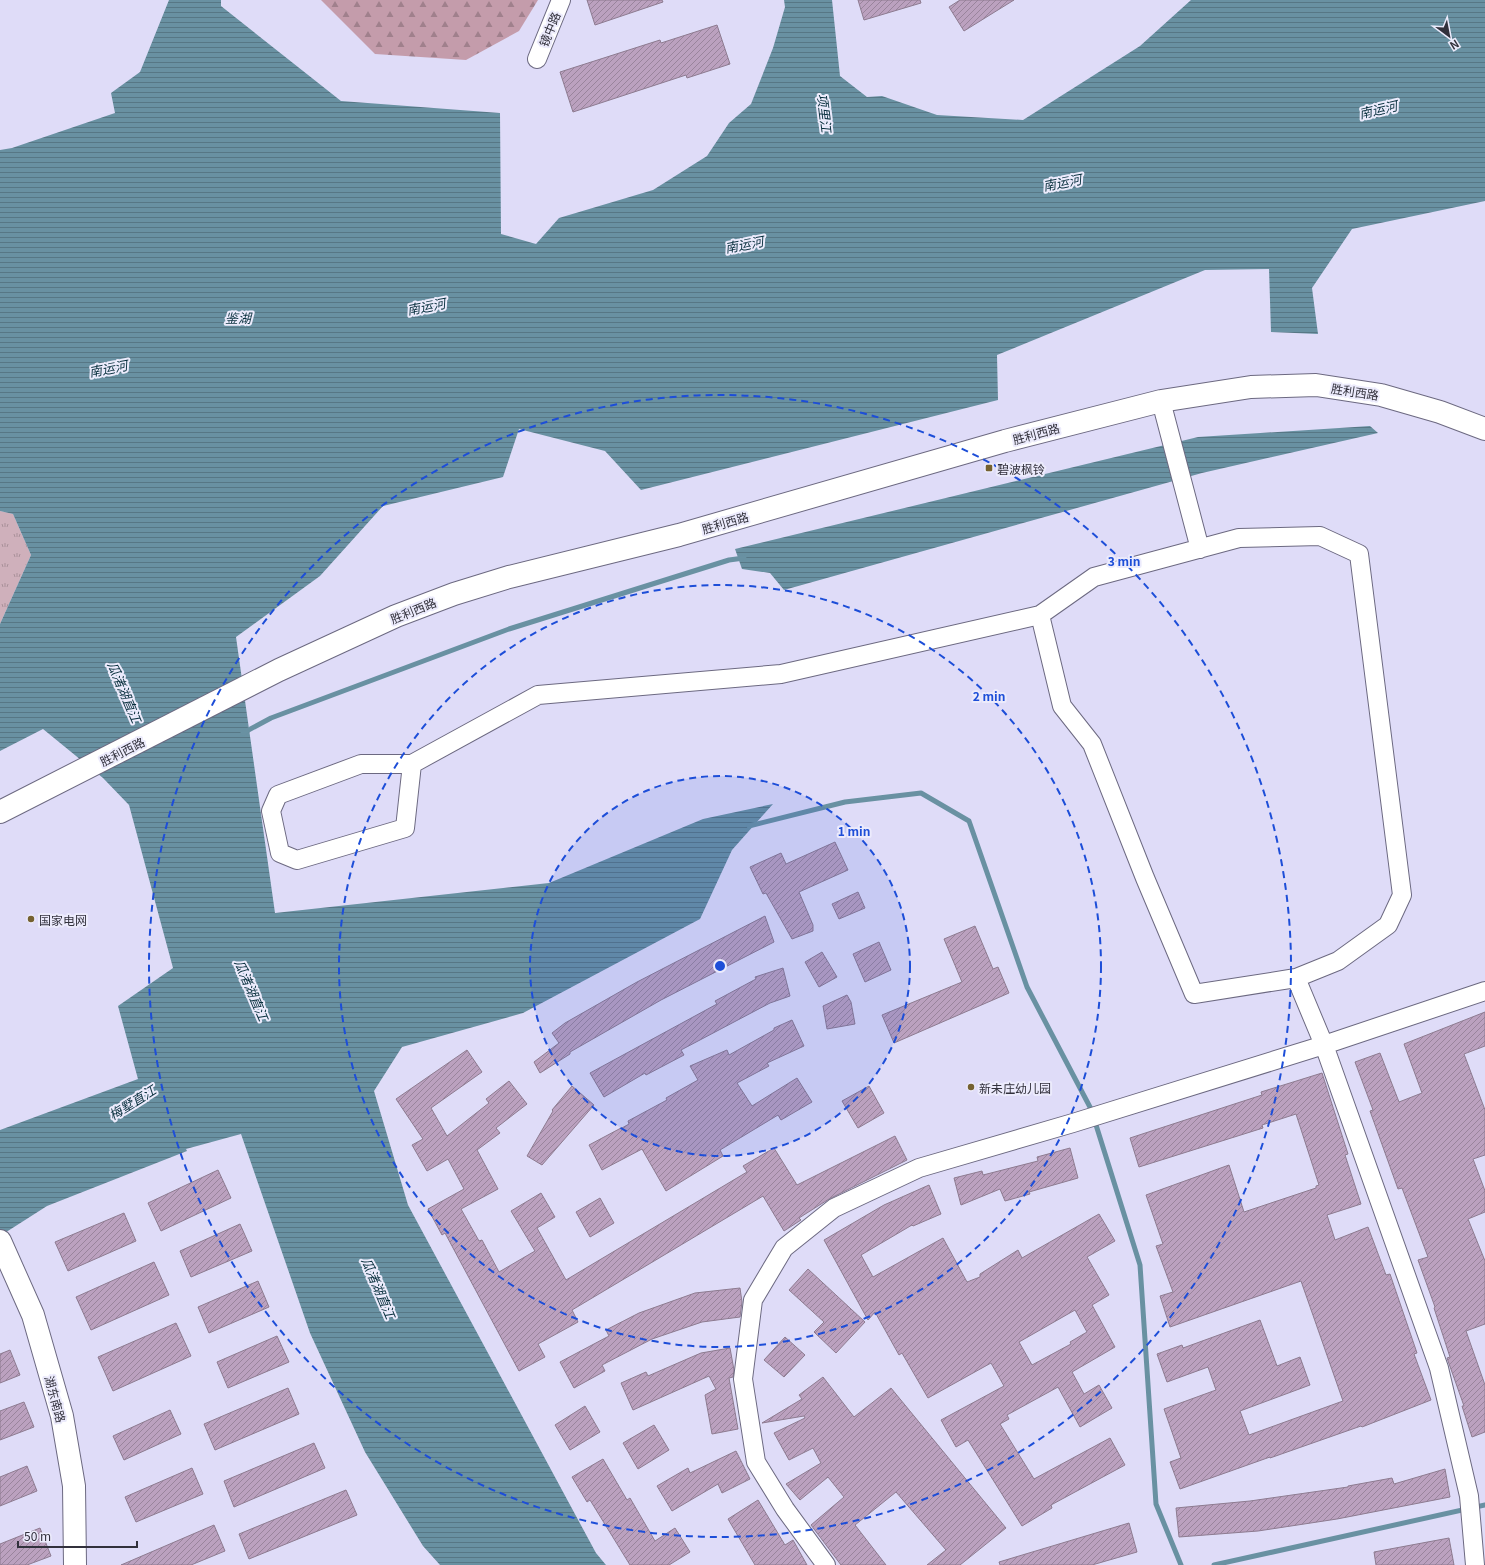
<svg xmlns="http://www.w3.org/2000/svg" width="1485" height="1565" font-family="Georgia,'Noto Sans SC',serif">
<style>
.forest{fill:url(#forest-firs)}
.park{fill:url(#park-tufts)}
.water{fill:url(#water-rules)}
.lines{fill:none;stroke-linecap:round;stroke-linejoin:round}
.stream{stroke:#6991a2;stroke-width:5}
.building{fill:url(#building-hatch);stroke:#8d7b90;fill-rule:evenodd}
.minor-casing{stroke:#6c6981;stroke-width:20}
.tertiary-casing{stroke:#6c6981;stroke-width:24}
.minor{stroke:#fff;stroke-width:18}
.tertiary{stroke:#fff;stroke-width:22}
.ring{fill:none;stroke:#1d4ed8;stroke-width:2;stroke-dasharray:7 5}
.poi-dot{fill:#756130;stroke:#ecebfc;stroke-width:1.5}
.labels{text-anchor:middle;dominant-baseline:central;stroke-width:4;stroke-linejoin:round;paint-order:stroke}
.street-label{font-size:12px;fill:#32313c;stroke:#ecebfc}
.poi-label{font-size:12px;fill:#32313c;stroke:#ecebfc;text-anchor:start}
.water-label{font-size:13px;font-style:italic;fill:#082f3d;stroke:#ecebfc}
.centre{fill:#1d4ed8;stroke:#ecebfc;stroke-width:2}
.ring-label{font-size:12px;text-anchor:middle;font-weight:bold;fill:#1d4ed8;stroke:#ecebfc;stroke-width:4;stroke-linejoin:round;paint-order:stroke}
</style>
<defs>
<pattern id="forest-firs" width="22" height="20" patternUnits="userSpaceOnUse"><rect width="22" height="20" fill="#c49cab"/><path d="M5 1l3.5 6h-7zM16 11l3.5 6h-7z" fill="#a0808c"/></pattern>
<pattern id="park-tufts" width="24" height="20" patternUnits="userSpaceOnUse"><rect width="24" height="20" fill="#cfb0bb"/><path d="M3 7l-1-3M5 7V3M7 7l1-3M15 17l-1-3M17 17v-4M19 17l1-3" fill="none" stroke="#a99099"/></pattern>
<pattern id="water-rules" width="6" height="5" patternUnits="userSpaceOnUse"><rect width="6" height="5" fill="#6991a2"/><path d="M0 2.5h6" fill="none" stroke="#577785"/></pattern>
<pattern id="building-hatch" width="6" height="6" patternUnits="userSpaceOnUse"><rect width="6" height="6" fill="#bba1bf"/><path d="M-1 1l2-2M0 6l6-6M5 7l2-2" fill="none" stroke="#99849c"/></pattern>
</defs>
<rect width="100%" height="100%" fill="#dfdcf8"/>
<path class="forest" d="M321,0H538L519,31L466,60L375,54Z"/>
<path class="park" d="M0,511L13,514L31,555L0,624Z"/>
<path class="water" d="M169,0H221V6L341,101L500,113L501,234L536,244L559,218L653,190L707,156L729,123L751,104L773,48L785,7L784,0H832L840,76L867,97L882,96L937,115L1023,120L1140,46L1191,0H1485V201L1352,229L1312,288L1318,334L1271,332L1269,269L1205,270L997,355L998,400L641,490L605,451L519,429L503,477L383,506L320,576L236,637L275,913L549,883L703,819L773,804L732,850L700,919L523,1013L402,1047L374,1091L408,1205L596,1553L606,1565H440L423,1546L365,1452L310,1333L241,1134L186,1149L187,1151L47,1206L0,1236V1130L138,1079L118,1006L173,968L129,805L103,778L43,729L0,751V624L31,555L13,514L0,511V150L12,148L115,113L111,93L140,72Z
M1370,426L1378,433L1202,473L784,590L770,573L742,569L735,549L1198,437Z"/>
<g class="lines">
<path class="stream" d="M243,733L271,718L509,629L729,560L744,558
M749,826L845,802L921,793L969,821L1027,987L1091,1109L1140,1265L1156,1504L1181,1565
M1214,1565L1485,1505"/>
</g>
<path class="building" d="M587,0H662L663,2L595,25Z
M858,0H920L921,3L864,20Z
M960,0H1014L964,31L949,7Z
M717,25L730,64L687,78L686,75L573,112L560,72L660,40L661,43Z
M835,842L848,870L799,892L813,925V931L792,939L766,893L763,894L750,867L781,853L786,864Z
M858,892L865,908L839,919L832,904Z
M765,916L774,942L661,1000L570,1052V1054L540,1073L534,1062L559,1043L552,1033L565,1023L637,982Z
M975,926L993,969L998,967L1009,993L894,1043L882,1015L962,982L944,939Z
M879,942L891,970L865,982L853,954Z
M822,952L837,977L819,987L805,962Z
M783,968L790,996L770,1003L681,1050L684,1055L646,1075L645,1073L604,1097L590,1073L717,1004L715,1001L756,979L755,977Z
M847,995L851,1002L855,1024L827,1029L823,1006Z
M1485,1012V1046L1464,1054L1485,1110V1155L1473,1159L1485,1191V1212L1468,1219L1485,1261V1324L1466,1331L1485,1385V1432L1472,1437L1462,1406H1464L1447,1358L1450,1357L1434,1308L1435,1307L1418,1260L1428,1257L1402,1188L1398,1189L1370,1111L1373,1110L1355,1062L1380,1053L1399,1102L1422,1093L1404,1044Z
M792,1020L804,1046L767,1063L769,1066L737,1083L752,1106L797,1078L812,1102L781,1120L778,1115L720,1150L723,1156L666,1191L642,1149L602,1170L589,1145L621,1128L623,1130L622,1128L629,1124L628,1121L667,1100L666,1098L698,1080L690,1066L727,1050L729,1055L774,1030V1028Z
M467,1050L482,1072L431,1108L447,1136L489,1103L486,1099L509,1081L527,1104L496,1128L500,1133L477,1150L498,1189L461,1209L479,1241L482,1240L499,1272L535,1251L511,1211L541,1193L555,1217L537,1228L566,1280L747,1172L743,1166L774,1148L797,1185L895,1136L907,1160L829,1199L799,1218L801,1220L784,1231L763,1196L572,1310L578,1322L538,1344L545,1357L519,1371L445,1233L442,1235L428,1209L464,1189L448,1159L427,1171L412,1145L423,1139L396,1099Z
M1322,1073L1348,1154L1345,1155L1361,1204L1327,1215L1335,1240L1368,1227L1386,1275L1390,1274L1417,1353L1414,1354L1431,1400L1362,1427L1361,1426L1270,1458V1457L1180,1489L1170,1462L1181,1458L1164,1409L1216,1390L1208,1367L1167,1382L1157,1354L1182,1345L1183,1348L1260,1320L1277,1366L1300,1357L1310,1385L1240,1411L1249,1435L1343,1401L1301,1281L1170,1327L1160,1296L1173,1292L1156,1246L1163,1244L1146,1195L1229,1165L1244,1212L1316,1188V1186L1319,1185L1296,1114L1262,1125L1263,1128L1139,1167L1130,1138L1262,1095L1261,1092Z
M572,1086L594,1105L542,1165L527,1156L553,1111L552,1110Z
M869,1086L884,1113L858,1128L842,1101Z
M1070,1148L1078,1178L1029,1192L1030,1194L1005,1201L1000,1189L961,1205L954,1178L982,1171L983,1175L1038,1161L1037,1157Z
M218,1170L231,1198L161,1231L148,1203Z
M929,1185L941,1214L913,1226L912,1225L861,1255L873,1277L943,1238L967,1282L980,1277V1274L1018,1250L1022,1258L1099,1214L1115,1241L1087,1257L1109,1295L1092,1305L1115,1347L1072,1372L1084,1394L1099,1385L1112,1408L1080,1427L1058,1387L1007,1415L1009,1419L1000,1424L1034,1479L1110,1438L1125,1465L1051,1505L1052,1508L1022,1526L968,1440L956,1447L941,1420L1004,1386L991,1363L928,1398L902,1353L899,1355L875,1312L868,1320L824,1240L884,1205ZM1075,1310L1087,1332L1070,1342L1071,1344L1032,1365L1019,1342Z
M600,1198L614,1223L590,1237L576,1212Z
M124,1213L136,1241L68,1271L55,1242Z
M240,1224L252,1251L191,1277L180,1251Z
M154,1262L169,1295L91,1330L76,1297Z
M808,1269L865,1322L836,1353L814,1332L824,1322L789,1290Z
M258,1281L269,1307L209,1333L198,1307Z
M740,1288L742,1302L740,1317L702,1322L652,1339L602,1365L605,1371L574,1388L560,1362L609,1336L606,1330L639,1313L695,1293Z
M176,1323L191,1356L113,1391L98,1357Z
M277,1336L289,1362L228,1388L217,1362Z
M785,1337L805,1355L784,1377L764,1360Z
M730,1348L734,1370L733,1377L729,1378L738,1429L712,1434L705,1395L716,1389L709,1376L633,1410L621,1383L646,1372L648,1376L701,1353Z
M10,1350L20,1375L0,1383V1354Z
M823,1377L854,1417L891,1388L1006,1528L960,1565H927L946,1550L896,1492L855,1525L886,1565H841L811,1525L844,1497L828,1477L800,1500L786,1484L821,1463L813,1448L789,1460L774,1433L805,1418L804,1416L762,1423L802,1399L799,1395Z
M288,1388L299,1414L215,1450L204,1424Z
M24,1402L34,1427L0,1440V1411Z
M585,1406L600,1432L570,1450L555,1425Z
M170,1410L181,1434L124,1460L113,1436Z
M654,1425L669,1450L638,1469L623,1443Z
M314,1443L325,1468L234,1507L224,1481Z
M736,1451L750,1479L722,1493L718,1484L672,1511L657,1486L688,1468L690,1473Z
M603,1459L627,1500L630,1498L655,1541L675,1528L690,1552L669,1565H630L590,1500L587,1502L572,1477Z
M27,1466L37,1491L0,1506V1477Z
M192,1468L203,1494L136,1522L125,1497Z
M1445,1469L1450,1497L1337,1519L1258,1531L1179,1537L1176,1508L1250,1501L1348,1487V1486L1392,1478L1394,1484Z
M346,1490L357,1515L249,1559L239,1534Z
M758,1500L785,1545L793,1540L807,1565H755L728,1519Z
M1129,1523L1137,1552L1092,1565H1000L999,1562Z
M214,1525L225,1551L191,1565H121Z
M40,1528L51,1556L27,1565H0V1544Z
M1449,1538L1454,1565H1376L1374,1552Z"/>
<g class="lines">
<g class="minor-casing">
<path id="minor" d="M537,59L561,0
M1161,401L1200,549
M1320,536L1359,554L1402,895L1388,925L1338,961L1296,978L1194,994L1145,878L1092,744L1062,706L1040,615L1094,577L1239,538Z
M412,764L405,828L297,860L280,853L271,811L278,795L361,764H412L538,695L781,674L1040,615
M1296,978L1324,1045L1439,1368L1469,1496L1475,1565
M826,1565L785,1509L756,1462L743,1379L753,1300L784,1248L834,1208L919,1168L1073,1123L1324,1045L1485,991"/>
</g>
<g class="tertiary-casing">
<path id="tertiary" d="M0,812L279,670L396,616L454,594L509,577L679,535L1005,441L1161,401L1251,387L1316,385L1381,395L1440,412L1485,429
M0,1241L33,1315L62,1416L74,1486L75,1565"/>
</g>
<use href="#minor" class="minor"/>
<use href="#tertiary" class="tertiary"/>
</g>
<circle cx="720" cy="966" r="190" fill="#1d4ed8" fill-opacity=".12"/>
<g class="ring">
<circle cx="720" cy="966" r="190"/>
<circle cx="720" cy="966" r="381"/>
<circle cx="720" cy="966" r="571"/>
</g>
<g class="poi-dot">
<rect x="985" y="464" width="8" height="8" rx="2"/>
<circle cx="31" cy="919" r="4"/>
<circle cx="971" cy="1087" r="4"/>
</g>
<g class="labels">
<g class="street-label">
<text transform="translate(549 29) rotate(-68)">镜中路</text>
<text transform="translate(1355 391) rotate(9)">胜利西路</text>
<text transform="translate(1036 433) rotate(-15)">胜利西路</text>
<text transform="translate(725 522) rotate(-16)">胜利西路</text>
<text transform="translate(413 610) rotate(-22)">胜利西路</text>
<text transform="translate(122 751) rotate(-27)">胜利西路</text>
<text transform="translate(56 1399) rotate(75)">湖东南路</text>
</g>
<g class="poi-label">
<text x="997" y="468">碧波枫铃</text>
<text x="39" y="919">国家电网</text>
<text x="979" y="1087">新未庄幼儿园</text>
</g>
<g class="water-label">
<text transform="translate(1378 109) rotate(-13)">南运河</text>
<text transform="translate(825 113) rotate(83)">项里江</text>
<text transform="translate(1062 182) rotate(-11)">南运河</text>
<text transform="translate(744 244) rotate(-11)">南运河</text>
<text transform="translate(426 306) rotate(-11)">南运河</text>
<text x="238" y="317">鉴湖</text>
<text transform="translate(108 368) rotate(-11)">南运河</text>
<text transform="translate(125 692) rotate(67)">瓜渚湖直江</text>
<text transform="translate(252 990) rotate(67)">瓜渚湖直江</text>
<text transform="translate(132 1102) rotate(-32)">梅墅直江</text>
<text transform="translate(379 1288) rotate(67)">瓜渚湖直江</text>
</g>
</g>
<circle cx="720" cy="966" r="6" class="centre"/>
<g class="ring-label">
<text x="1124" y="566">3 min</text>
<text x="989" y="701">2 min</text>
<text x="854" y="836">1 min</text>
</g>
<g transform="translate(1449 36) rotate(148)" stroke="#ecebfc" stroke-width="3" paint-order="stroke">
<path d="M0-3L7 15L0 10L-7 15Z" fill="#32313c"/>
<text y="-6" font-size="11" font-weight="bold" text-anchor="middle" fill="#32313c">N</text>
</g>
<path d="M18 1541v6h119v-6" fill="none" stroke="#32313c" stroke-width="2"/>
<text x="24" y="1541" font-size="12" fill="#32313c" stroke="#ecebfc" stroke-width="3" paint-order="stroke">50 m</text>
</svg>
